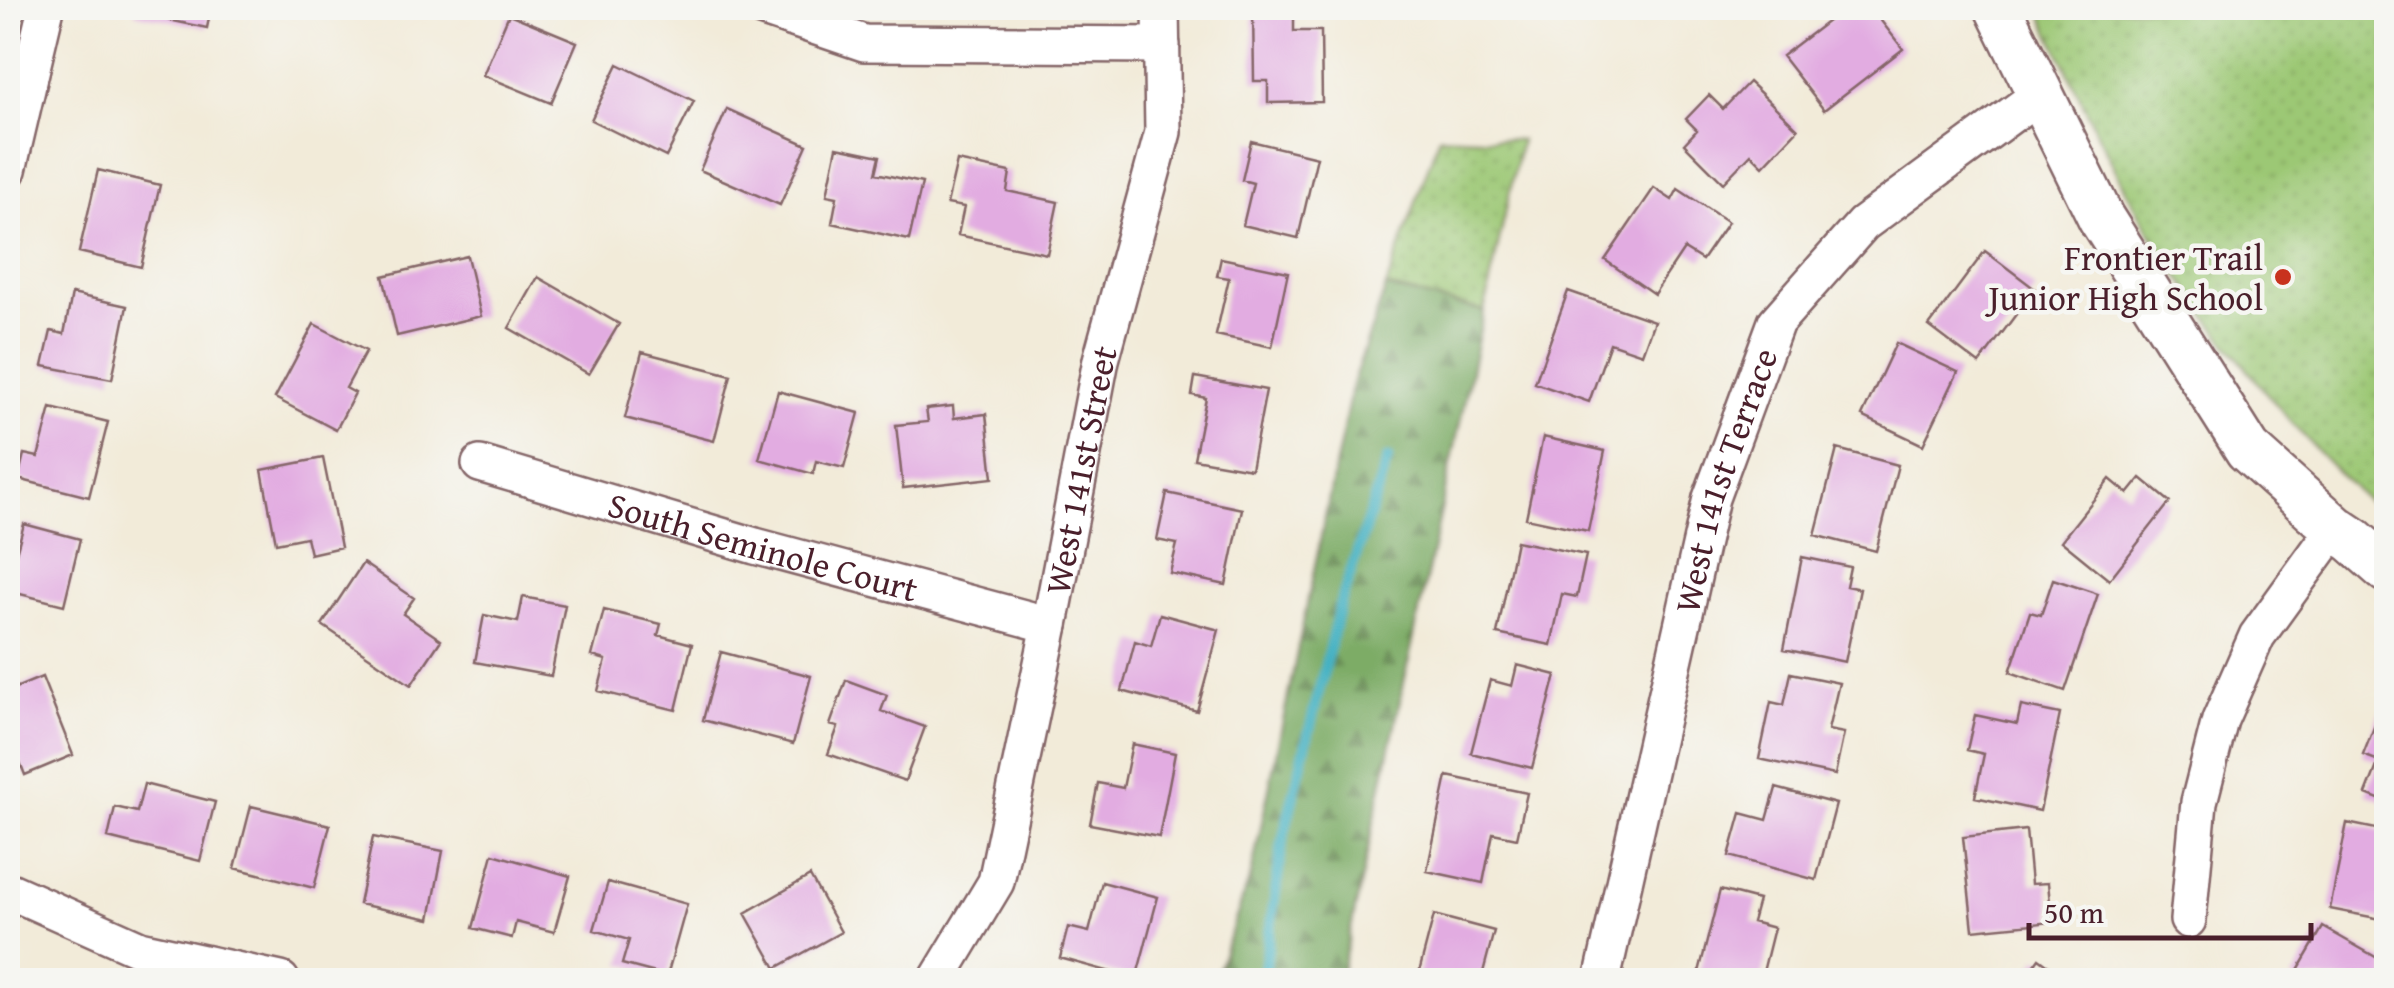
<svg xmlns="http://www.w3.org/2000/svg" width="2394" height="988" font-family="'Gentium Book Plus',serif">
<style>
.grass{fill:url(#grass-dots);stroke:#737450;stroke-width:2.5}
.forest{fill:url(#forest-firs);stroke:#646648;stroke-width:2.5}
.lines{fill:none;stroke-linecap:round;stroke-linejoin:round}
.stream{stroke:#45b1c2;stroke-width:11}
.building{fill:#e2ace1}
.minor-casing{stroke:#856668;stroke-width:40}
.tertiary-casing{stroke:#856668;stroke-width:50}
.minor{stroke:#fff;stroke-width:35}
.tertiary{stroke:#fff;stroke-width:45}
.poi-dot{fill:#c8321e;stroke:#f6f6f2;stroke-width:4}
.labels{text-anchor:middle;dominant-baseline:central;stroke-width:9;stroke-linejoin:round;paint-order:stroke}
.poi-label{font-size:35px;fill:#4a1f2b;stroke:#f6f6f2;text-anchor:end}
.street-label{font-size:35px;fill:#4a1f2b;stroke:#f6f6f2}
</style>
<defs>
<pattern id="grass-dots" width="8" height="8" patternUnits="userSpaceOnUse" patternTransform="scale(2.5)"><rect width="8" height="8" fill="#9cc875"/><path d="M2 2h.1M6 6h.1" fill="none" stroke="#88ab65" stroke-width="1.8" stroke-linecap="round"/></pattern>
<pattern id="forest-firs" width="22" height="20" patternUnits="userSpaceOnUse" patternTransform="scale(2.5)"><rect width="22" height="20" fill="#7dac66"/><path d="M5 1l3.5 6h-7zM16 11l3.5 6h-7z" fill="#688b54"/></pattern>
</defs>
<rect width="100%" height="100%" fill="#f6f6f2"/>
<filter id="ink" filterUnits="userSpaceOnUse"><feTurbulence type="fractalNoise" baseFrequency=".01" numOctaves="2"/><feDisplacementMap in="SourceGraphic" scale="20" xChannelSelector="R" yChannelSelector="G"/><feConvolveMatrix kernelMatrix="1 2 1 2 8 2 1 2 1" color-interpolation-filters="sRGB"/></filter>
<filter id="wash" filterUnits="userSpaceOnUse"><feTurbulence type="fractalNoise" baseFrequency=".0048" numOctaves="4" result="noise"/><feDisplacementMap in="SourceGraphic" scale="40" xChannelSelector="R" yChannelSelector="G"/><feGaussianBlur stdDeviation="2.25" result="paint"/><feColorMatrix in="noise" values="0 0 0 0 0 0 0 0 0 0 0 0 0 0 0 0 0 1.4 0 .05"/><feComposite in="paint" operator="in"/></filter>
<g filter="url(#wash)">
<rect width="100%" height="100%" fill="#f2ebd9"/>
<path class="grass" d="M2038,8H2386V519C2297,437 2214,336 2150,232C2107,160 2074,83 2038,8Z
M1439,136L1521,140L1484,311L1386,287Z"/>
<path class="forest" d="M1386,287L1484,311L1340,980H1214L1251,875L1353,381Z"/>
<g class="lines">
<path class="stream" d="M1263,980L1283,839L1339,608L1388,458"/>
</g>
<g id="blocks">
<path class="building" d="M136,8H211L207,28L135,13Z
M1253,8H1294V31H1321L1322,102L1268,103V81H1254Z
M1845,8H1871L1903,49L1824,110L1782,56Z
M509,14L577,42L551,103L483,75Z
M618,64L694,101L666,157L591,120Z
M1749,82L1798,129L1763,166L1751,154L1723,183L1684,144L1697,130L1686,119L1709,95L1723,109Z
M727,109L807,145L780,205L700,170Z
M1251,141L1317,157L1298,238L1243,225L1253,183L1242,180Z
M837,147L880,156L876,173L922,183L909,240L832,223L837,197L827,195Z
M957,161L1010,172L1007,191L1058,202L1047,254L958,235L964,207L947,204Z
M98,170L160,185L141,267L79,252Z
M1654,188L1672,200L1678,189L1728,222L1702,260L1684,249L1654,294L1605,260Z
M1985,251L2035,289L1979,364L1929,326Z
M467,256L481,316L397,336L383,276Z
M1221,258L1288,272L1272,347L1216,335L1229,278L1217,276Z
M538,277L619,324L589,374L509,328Z
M1568,291L1654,321L1642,354L1610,343L1589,402L1535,383Z
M72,294L127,306L112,379L43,366L51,331L64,334Z
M314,324L366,351L346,388L355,393L336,430L275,398Z
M1896,343L1958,372L1923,445L1862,416Z
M642,352L731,375L714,441L625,418Z
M1195,377L1266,390L1251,469L1194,459L1206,398L1192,395Z
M778,391L859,413L844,468L816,461L813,474L759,459Z
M953,406L954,418L986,414L993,478L903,488L896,425L928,422L926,409Z
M51,408L108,422L89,497L18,479L24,454L38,457Z
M1543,437L1605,451L1588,531L1526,518Z
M1837,449L1898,465L1876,551L1815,535Z
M323,458L341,547L310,554L306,537L276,543L262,470Z
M2141,478L2170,502L2109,580L2061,541L2110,479L2128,494Z
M1167,493L1242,509L1226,585L1170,573L1177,544L1157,540Z
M24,524L80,539L64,605L8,591V559L14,561Z
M1516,541L1586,555L1577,597L1562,594L1551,645L1497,634Z
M1802,557L1850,567L1846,586L1860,589L1845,662L1784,649Z
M363,563L414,598L403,614L441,640L411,685L322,625Z
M2053,579L2098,594L2065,691L2010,672L2030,612L2041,615Z
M523,597L565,605L551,676L475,662L484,615L518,622Z
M604,610L661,624L658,635L692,644L676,710L598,691L606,660L592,656Z
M1160,614L1219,630L1197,711L1122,691L1135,641L1151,646Z
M721,652L811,676L793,744L703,720Z
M1517,665L1556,675L1532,768L1471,753L1490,680L1512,686Z
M1791,673L1839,683L1828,730L1844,733L1835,775L1759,759L1771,702L1784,705Z
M42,677L73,755L25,775L11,739L8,740V691Z
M846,680L887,695L881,711L925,727L905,781L828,754L838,727L830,725Z
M2021,706L2060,714L2040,811L1975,797L1984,754L1967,750L1975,715L2017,724Z
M2380,712L2386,715V802L2366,794L2379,761L2363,755Z
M1132,744L1175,753L1159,837L1090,824L1098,783L1123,788Z
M1447,776L1527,793L1517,838L1493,833L1483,883L1427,871Z
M144,784L215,802L200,861L108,838L115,807L137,812Z
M1776,788L1836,804L1816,880L1729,856L1741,813L1767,820Z
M251,806L330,825L314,888L235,868Z
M2347,823L2386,831V920L2330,909Z
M2026,830L2031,884L2048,883L2052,922L1973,930L1963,837Z
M373,837L443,851L430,919L359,904Z
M493,854L570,876L554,932L516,922L512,938L473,928Z
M810,876L841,932L776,968L745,913Z
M608,882L687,904L667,976L622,964L629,940L594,930Z
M1102,882L1158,897L1136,979L1060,958L1068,927L1089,932Z
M1720,890L1758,900L1752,922L1774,928L1761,980H1697Z
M1434,915L1494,931L1481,980H1417Z
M2323,927L2386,963V980H2292Z
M2039,958L2069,980H2023Z"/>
</g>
</g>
<g filter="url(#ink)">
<use href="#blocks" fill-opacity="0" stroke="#856668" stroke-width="2.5"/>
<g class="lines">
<g class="minor-casing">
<g id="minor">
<path d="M761,8L864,43L1162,45"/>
<path d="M8,170L46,8"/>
<path id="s1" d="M480,464L755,546L1050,625"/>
<path d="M8,890L140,949L281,980"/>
<path d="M2188,920L2199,802L2220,720L2257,636L2335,528"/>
<path id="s2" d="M937,980L996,882L1050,625L1101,360L1163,132L1161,8"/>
<path id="s3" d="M1602,980L1711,498L1776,322L1863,224L2040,94"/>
</g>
</g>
<g class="tertiary-casing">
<path id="tertiary" d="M1998,8L2101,218L2248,450L2335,528L2353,540L2386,569"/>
</g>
<use href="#minor" class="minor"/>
<use href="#tertiary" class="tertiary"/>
</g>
</g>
<circle class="poi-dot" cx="2283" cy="277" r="10"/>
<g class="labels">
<g class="poi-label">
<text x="2263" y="257">Frontier Trail<tspan x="2263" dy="40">Junior High School</tspan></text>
</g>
<g class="street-label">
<text stroke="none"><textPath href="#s2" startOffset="535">West 141st Street</textPath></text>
<text stroke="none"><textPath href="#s3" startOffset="515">West 141st Terrace</textPath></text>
<text stroke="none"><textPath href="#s1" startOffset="295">South Seminole Court</textPath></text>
</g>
</g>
<rect width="2394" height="988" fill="none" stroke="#f6f6f2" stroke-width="40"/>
<path d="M2029 923v15h282v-15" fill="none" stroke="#4a1f2b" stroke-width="5"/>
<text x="2044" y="923" font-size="30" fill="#4a1f2b" stroke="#f6f6f2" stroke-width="8" paint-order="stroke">50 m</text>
</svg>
